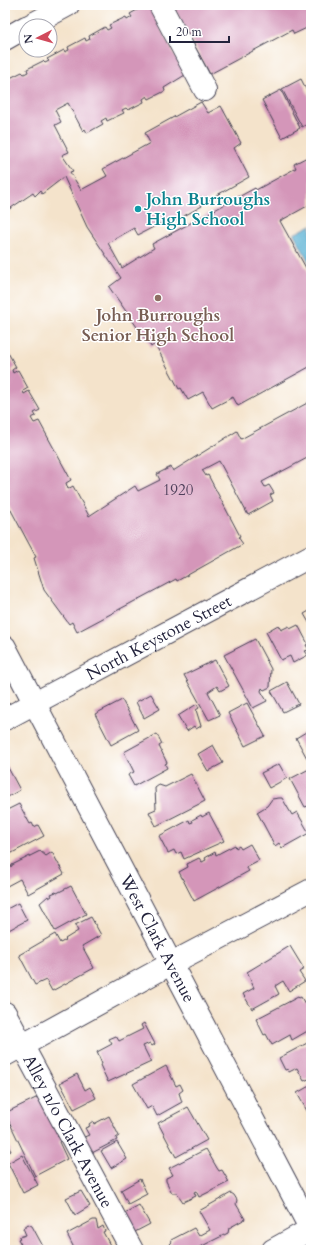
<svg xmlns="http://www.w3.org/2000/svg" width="316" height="1255" font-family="Cardo,serif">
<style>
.water{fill:#55afd2;stroke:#3c6886}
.building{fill:#d496b9}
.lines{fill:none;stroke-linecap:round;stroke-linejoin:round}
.minor-casing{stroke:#423f51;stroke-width:24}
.minor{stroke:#fff;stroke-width:22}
.culture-dot{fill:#0f9aa8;stroke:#fff;stroke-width:1.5}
.education-dot{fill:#8d6e63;stroke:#fff;stroke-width:1.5}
.labels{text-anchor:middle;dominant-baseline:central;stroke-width:3;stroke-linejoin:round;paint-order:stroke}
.number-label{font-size:15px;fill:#4e3f5a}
.culture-label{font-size:17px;font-weight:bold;fill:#0d838f;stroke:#fff;text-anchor:start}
.education-label{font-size:17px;font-weight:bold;fill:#785e54;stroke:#fff}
.street-label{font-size:17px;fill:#22223b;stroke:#fff}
</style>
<rect width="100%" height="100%" fill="#fff"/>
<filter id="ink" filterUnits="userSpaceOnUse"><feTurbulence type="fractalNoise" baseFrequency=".025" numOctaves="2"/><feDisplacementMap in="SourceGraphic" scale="8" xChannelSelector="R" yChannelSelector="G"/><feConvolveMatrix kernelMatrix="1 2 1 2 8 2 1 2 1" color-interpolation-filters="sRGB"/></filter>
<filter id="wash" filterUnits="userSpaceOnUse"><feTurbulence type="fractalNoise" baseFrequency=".012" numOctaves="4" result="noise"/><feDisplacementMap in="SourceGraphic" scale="16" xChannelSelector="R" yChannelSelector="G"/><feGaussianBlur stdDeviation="0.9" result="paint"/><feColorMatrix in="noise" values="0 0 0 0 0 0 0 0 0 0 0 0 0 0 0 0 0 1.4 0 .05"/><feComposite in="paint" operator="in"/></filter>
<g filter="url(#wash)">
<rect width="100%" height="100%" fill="#f4e3cb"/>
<path class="water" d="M311,225V266L294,234Z"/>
<g id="blocks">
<path class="building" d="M146,5L148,9L150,8L185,75L164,88L165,91L149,99L147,96L143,99L144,102L128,110L126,108L122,110L124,113L107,121L106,118L101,121L103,124L87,133L85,129L83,131L68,103L55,110L61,122L55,125L69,152L62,155L73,171L70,172L81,190L107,176L103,169L150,143L145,133L201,102L208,113L221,106L241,143L234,148L249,177L201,204L202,206L173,222L171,218L138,235L134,228L108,243L122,268L154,248L152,244L255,188L256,190L296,168L294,164L311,155V204L280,221L311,277V366L238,406L233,397L212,408L203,392L188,400L181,388L179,389L155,344L151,347L147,339L146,340L109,287L121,278L87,227L64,177L42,194L40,191L35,196L33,193L5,212L6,80L22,72L24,74L28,72L27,69L43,61L45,63L49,61L47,59L64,50L65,52L69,50L68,47L85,38L86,41L90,39L89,36L105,27L107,30L111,28L109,25L126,17L127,20L132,17L130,14Z
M181,5H311V26L294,34L292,30L210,74L174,8Z
M301,79L311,99V122L302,127L282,89Z
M281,90L300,128L282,138L262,100Z
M6,349L16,367L12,370L13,373L18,370L28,388L23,391L24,394L29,391L40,410L34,413L36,416L31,418L34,423L39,421L71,480L66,483L68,489L73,486L89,516L135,486L138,491L160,480L157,474L171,467L173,471L237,431L241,439L311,401V456L262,482L265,487L269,485L274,493L270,495L273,501L248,515L219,461L202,470L206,476L208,475L240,536L238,537L243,544L177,581L176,579L77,632L72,622L69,624L44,590L34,558L36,557L5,499Z
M311,610V626L304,614Z
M278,625L281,630L289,626L290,629L298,625L308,644L306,645L309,650L305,651L308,655L293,663L290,656L281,660L266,632Z
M255,639L271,669L270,687L264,690L262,688L261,691L267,701L253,708L224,655Z
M215,660L229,686L220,691L217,686L208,692L220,715L209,720L184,675Z
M287,682L299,704L283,712L271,691Z
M151,694L160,709L144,718L136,702Z
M122,700L138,730L111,745L95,714Z
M247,703L265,736L245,746L228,713Z
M197,704L199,708L196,710L201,726L196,729L194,726L187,731L178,716Z
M311,729V758L308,760L296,738Z
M157,734L162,744L159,746L167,763L165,764L167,768L134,786L128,775L134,772L124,752Z
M213,745L223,763L208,771L198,754Z
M5,762L20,790L6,798L8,801L5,803Z
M279,764L287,778L269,788L261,773Z
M311,768V812L308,806L305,807L290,779Z
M191,774L205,801L156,826L149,812L156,809L155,788L159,785L165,787Z
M279,798H282L292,815L297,812L309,833L282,848L279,843L275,846L257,812L267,806L272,799Z
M19,804L30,824L32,823L34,827L38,825L44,836L10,854L5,844V811Z
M209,813L224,841L184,859L181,852L176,854L174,850L168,853L159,836L189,820L190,823L193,822L192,820L201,815L202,817Z
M250,844L259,860L246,867L249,871L194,901L179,872L188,867L187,864L199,858L202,862L206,860L205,858L215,852L216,855L235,845L236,848L239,846L241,849Z
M40,851L46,856L52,852L64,874L28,894L20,879L7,886L5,882V870L12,866V865Z
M71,886L86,914L55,931L40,903L48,896L49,898L52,896L51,894L56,892L57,893Z
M18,903L27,920L5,932V910Z
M91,917L101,935L82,946L94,968L52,991L46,980L35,985L19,955L55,934L60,943L66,940L65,939L78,931L75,925Z
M290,946L304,969L299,972L305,981L289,991L283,981L275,986L279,994L252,1009L243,994L254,988L247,972Z
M298,997L299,998L301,997L305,1004L311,1001V1029L292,1040L290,1035L272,1045L266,1034L264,1035L256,1019Z
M144,1023L155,1044L152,1046L150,1043L143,1046L151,1062L108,1082L100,1065L102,1064L97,1052L112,1044L109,1039L116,1036L119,1041L143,1029L141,1025Z
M311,1041V1078L304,1081L297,1068L289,1072L288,1069L285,1070L279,1058Z
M166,1066L176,1086L180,1084L183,1090L179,1093L182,1102L157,1116L152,1106L147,1109L133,1084Z
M77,1074L85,1090L90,1087L96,1098L74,1109L60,1083Z
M311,1085V1118L297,1093Z
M40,1096L63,1140L59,1142L67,1159L35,1176L5,1113Z
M188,1107L207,1140L176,1157L158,1123Z
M109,1116L119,1136L116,1138L117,1140L90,1154L82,1138L89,1135L85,1128L90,1126L89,1124L93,1121L94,1124Z
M5,1140L11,1151L5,1154Z
M117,1142L127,1159L111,1168L101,1151Z
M206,1149L217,1168L219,1171L222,1170L229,1182L199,1197L196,1191L194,1192L196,1196L183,1202L177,1193H172L166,1181V1178L173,1175L169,1168Z
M22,1155L38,1185L23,1193L8,1163Z
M140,1179L147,1194L128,1204L121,1190Z
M81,1191L90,1206L75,1215L66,1198Z
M231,1193L234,1195L237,1200L236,1204L245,1219L229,1228L228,1233L194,1250L173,1248L170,1244L172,1242L171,1240L194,1228L199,1236L210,1230L199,1211Z
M139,1205L150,1224L133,1233L123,1214Z
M93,1220H96L98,1229L103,1226L105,1231L103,1232L112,1249L121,1245L123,1250H75L67,1234Z
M28,1224L32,1226L45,1250H24L18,1239L20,1238L19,1237L26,1235L23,1228Z"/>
</g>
</g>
<g filter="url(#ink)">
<use href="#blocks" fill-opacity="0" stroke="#423f51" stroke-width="1"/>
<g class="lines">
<g class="minor-casing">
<g id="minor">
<path d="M160,5L205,90"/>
<path d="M29,26L68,5"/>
<path d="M5,39L26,27"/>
<path id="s1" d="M5,647L311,1230"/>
<path id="s2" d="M5,719L311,556"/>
<path id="s3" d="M5,1013L132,1250"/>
<path d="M5,1055L172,963L311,890"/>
<path d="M273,1250L311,1229"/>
</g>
</g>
<use href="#minor" class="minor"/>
</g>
</g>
<circle class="culture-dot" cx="138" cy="209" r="4"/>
<circle class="education-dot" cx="158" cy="298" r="4"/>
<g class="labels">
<g class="number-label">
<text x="178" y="490">1920</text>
</g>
<g class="culture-label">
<text x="146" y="199">John Burroughs<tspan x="146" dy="20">High School</tspan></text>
</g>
<g class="education-label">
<text x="158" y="315">John Burroughs<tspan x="158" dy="20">Senior High School</tspan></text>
</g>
<g class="street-label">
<text stroke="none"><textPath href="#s2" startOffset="174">North Keystone Street</textPath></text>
<text stroke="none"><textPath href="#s1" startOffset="329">West Clark Avenue</textPath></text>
<text stroke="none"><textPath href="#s3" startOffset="134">Alley n/o Clark Avenue</textPath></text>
</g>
</g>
<rect width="316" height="1255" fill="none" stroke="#fff" stroke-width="20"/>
<g transform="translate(38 38) rotate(264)"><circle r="19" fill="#ffffff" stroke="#a7a7b1"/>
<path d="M0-3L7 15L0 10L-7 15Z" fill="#d1495b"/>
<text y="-6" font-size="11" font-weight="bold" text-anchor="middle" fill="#22223b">N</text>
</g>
<path d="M170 36v6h59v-6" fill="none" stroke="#22223b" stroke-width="2"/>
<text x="176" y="36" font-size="12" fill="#22223b" stroke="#ffffff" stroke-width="3" paint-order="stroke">20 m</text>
</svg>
